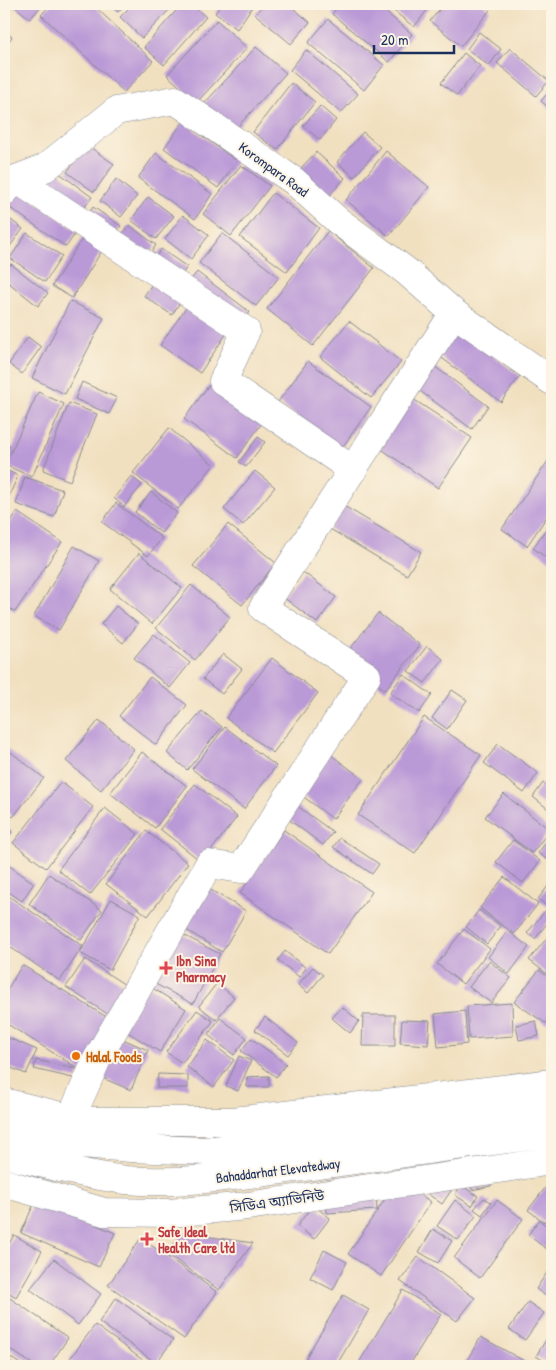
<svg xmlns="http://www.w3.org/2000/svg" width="556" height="1370" font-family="'Patrick Hand','Noto Sans Bengali',sans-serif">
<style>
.building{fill:#ba99d7}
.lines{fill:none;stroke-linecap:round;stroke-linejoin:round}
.street-casing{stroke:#86888f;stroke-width:29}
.highway-casing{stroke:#86888f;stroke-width:29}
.street{stroke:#fff;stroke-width:28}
.highway{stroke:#fff;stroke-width:28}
.health-dot{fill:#e0444e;stroke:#fcf5e5;stroke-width:2}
.food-dot{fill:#e8710a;stroke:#fcf5e5;stroke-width:2}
.labels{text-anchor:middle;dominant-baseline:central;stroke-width:4;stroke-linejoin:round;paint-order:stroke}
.street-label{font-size:14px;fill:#1b2f5e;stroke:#fcf5e5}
.health-label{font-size:14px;font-weight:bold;fill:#be3a42;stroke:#fcf5e5;text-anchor:start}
.food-label{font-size:14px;font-weight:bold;fill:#c56008;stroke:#fcf5e5;text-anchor:start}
</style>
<rect width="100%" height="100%" fill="#fcf5e5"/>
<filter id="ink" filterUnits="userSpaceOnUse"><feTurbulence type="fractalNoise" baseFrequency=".02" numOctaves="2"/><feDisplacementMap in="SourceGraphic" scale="10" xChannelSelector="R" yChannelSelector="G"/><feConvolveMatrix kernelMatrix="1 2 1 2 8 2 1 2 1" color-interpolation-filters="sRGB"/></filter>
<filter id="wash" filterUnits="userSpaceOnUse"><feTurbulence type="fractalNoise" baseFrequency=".0096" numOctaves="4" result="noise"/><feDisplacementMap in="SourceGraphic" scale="20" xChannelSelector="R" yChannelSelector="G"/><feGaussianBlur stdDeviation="1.12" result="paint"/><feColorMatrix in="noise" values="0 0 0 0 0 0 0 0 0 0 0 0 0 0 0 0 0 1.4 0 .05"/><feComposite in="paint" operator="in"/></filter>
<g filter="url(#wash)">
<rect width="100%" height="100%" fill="#f1e0c0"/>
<g id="blocks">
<path class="building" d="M12,4H43L30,19Z
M51,4H92L153,61L124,92L41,15Z
M108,4H125L118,12Z
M133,4H175L142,38L120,17Z
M182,4H191L206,17L164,65L144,47Z
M222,4H254L237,29L215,13Z
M264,4H288L310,22L291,44L255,14Z
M340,4H376L412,34L389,62L332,14Z
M385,4H432L414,27Z
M444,4H483L490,10L461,46L430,21Z
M328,19L384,65L364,90L308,43Z
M217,20L247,48L197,102L167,75Z
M4,31L12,37L4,47Z
M479,32L501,49L489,66L467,49Z
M256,47L286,73L232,133L202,106Z
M510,48L549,81L536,96L497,63Z
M306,50L358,94L341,113L290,70Z
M464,53L480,66L457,96L441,83Z
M291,83L315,102L277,150L253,132Z
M552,88V111L541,101Z
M320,106L336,120L320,140L303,126Z
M183,122L237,161L218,188L164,148Z
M363,132L380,147L354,177L337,162Z
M87,145L114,164L94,192L67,172Z
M386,151L429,187L389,236L346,200Z
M316,152L345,178L329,196L300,169Z
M156,153L212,194L195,219L138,178Z
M241,165L270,186L231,236L203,214Z
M51,167L92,197L78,216L34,183Z
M116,179L137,196L121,217L100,201Z
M18,189L77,231L66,247L6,205Z
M273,193L319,228L287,272L240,237Z
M148,197L174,216L156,239L131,220Z
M93,207L121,226L112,239L84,221Z
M4,215L23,229L4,254Z
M183,215L209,235L191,259L165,239Z
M129,225L156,245L146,260L118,240Z
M328,231L374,268L313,346L267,309Z
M27,233L62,256L45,282L10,258Z
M222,233L279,277L256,306L199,263Z
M83,237L103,249L72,298L52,286Z
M161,249L187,267L178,280L153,261Z
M11,264L48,293L38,306L4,279V273Z
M197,272L250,312L242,322L189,282Z
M152,284L180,302L172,315L144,296Z
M70,301L104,318L65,394L32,378Z
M190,302L229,330L200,373L160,345Z
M349,321L401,362L371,398L320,357Z
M454,327L520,376L501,402L435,353Z
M28,337L41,347L22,374L9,364Z
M308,361L371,407L341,449L278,402Z
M430,363L488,406L472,429L413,386Z
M82,382L117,398L109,414L75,399Z
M209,385L262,423L237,458L184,419Z
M38,392L64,404L32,477L5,465Z
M407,395L472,438L438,488L374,444Z
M69,403L97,414L70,481L43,470Z
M169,428L214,465L178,509L133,473Z
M258,437L265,442L246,467L239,462Z
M4,443L10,446L4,459Z
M552,455V509L527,546L502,529Z
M4,469L18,476L4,507Z
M255,471L275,487L243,525L224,509Z
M131,476L142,485L124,507L114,498Z
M25,477L63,490L54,517L16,504Z
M151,492L177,513L161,533L135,512Z
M116,503L162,538L148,556L102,522Z
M344,506L421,552L407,575L330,529Z
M17,512L62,542L15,612L4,604V532Z
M552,520V562L533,548Z
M228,524L276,563L242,605L193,566Z
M74,546L99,561L59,630L34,616Z
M139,553L182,588L152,624L110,589Z
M303,572L336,597L317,623L283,597Z
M191,585L230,617L195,660L156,628Z
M116,606L138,624L123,643L101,624Z
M378,613L420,645L385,690L343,658Z
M4,629L10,634L4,643Z
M154,634L190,663L170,688L134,658Z
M427,646L443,659L425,683L408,671Z
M223,654L242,669L222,694L203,679Z
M272,658L318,693L273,753L226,718Z
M403,674L432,695L419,713L390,693Z
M150,677L187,705L156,745L119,716Z
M452,690L467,700L447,729L432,718Z
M202,711L222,727L187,770L167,753Z
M424,717L481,755L415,853L358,815Z
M99,720L134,749L101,790L66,761Z
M225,727L276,766L244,809L192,769Z
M498,744L538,773L524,793L484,763Z
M318,745L363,779L333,819L288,785Z
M7,749L44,778L13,817L4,810V753Z
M142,752L187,786L155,828L110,793Z
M61,782L93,807L46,868L13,843Z
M543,783L552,790V812L533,797Z
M195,784L237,817L202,862L160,829Z
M504,794L550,830L532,853L485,817Z
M289,800L333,832L323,845L280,813Z
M105,808L138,834L90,895L58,870Z
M4,825L12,832L4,843Z
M284,830L372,892L328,954L240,893Z
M146,831L188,863L148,916L106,884Z
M552,834V863L538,853Z
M340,838L379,864L372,874L333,847Z
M513,840L540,861L523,883L496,862Z
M4,862L34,883L22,901L4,889Z
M49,874L102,910L81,940L29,904Z
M504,877L538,904L514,934L480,908Z
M552,881V910L538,899Z
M199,883L246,911L222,952L175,923Z
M4,893L83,946L60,981L4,943Z
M111,899L140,915L110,970L80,953Z
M479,910L501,926L487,944L466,927Z
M545,911L552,917L535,939L527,933Z
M172,929L220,954L193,1004L146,979Z
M464,929L490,949L463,984L437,964Z
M508,931L529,947L509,974L488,957Z
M547,938L552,943V967L547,974L529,960Z
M285,951L306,968L299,977L278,960Z
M85,959L130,988L112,1017L66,987Z
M489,961L511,978L491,1003L469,987Z
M22,965L113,1021L82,1071L4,1022V995Z
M313,967L323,975L308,993L298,985Z
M539,970L552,980V1021L545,1023L514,1002Z
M217,983L234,997L216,1020L199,1006Z
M149,986L186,1009L160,1052L122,1029Z
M512,1003L513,1036L469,1039L467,1006Z
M342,1007L359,1021L350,1033L332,1018Z
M197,1010L213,1021L182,1063L166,1052Z
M465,1011L467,1044L438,1047L435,1014Z
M363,1015H395V1046H362Z
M265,1017L298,1043L288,1055L255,1030Z
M220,1018L247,1038L234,1055L208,1035Z
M402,1020L430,1021L428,1045L400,1043Z
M536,1021L539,1036L519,1040L516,1025Z
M4,1036L37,1050L26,1074L4,1065Z
M118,1037L148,1050L131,1090L100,1077Z
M251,1038L286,1064L276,1077L241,1051Z
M207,1040L234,1060L214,1087L187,1067Z
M239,1056L251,1061L238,1091L226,1086Z
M36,1060L80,1070L77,1079L34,1069Z
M158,1074L188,1075V1088H157Z
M269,1076V1087H247V1077Z
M489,1174L491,1186L472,1190L470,1177Z
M440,1175L455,1185L442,1204L428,1194Z
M398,1180L431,1202L381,1276L348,1254Z
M461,1185L478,1196L472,1206L455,1195Z
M546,1187L552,1192V1212L544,1222L528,1210Z
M376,1192L377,1210L327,1213L326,1194Z
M484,1198L491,1203L482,1215L474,1209Z
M36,1199L115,1233L99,1267L21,1233Z
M455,1200L476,1216L458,1240L437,1226Z
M497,1200L523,1219L480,1278L454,1258Z
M313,1205L330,1218L314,1239L297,1226Z
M539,1220L552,1230V1253L528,1235Z
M433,1229L452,1241L438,1263L419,1252Z
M183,1233L253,1243L219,1290L167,1254Z
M14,1235L42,1251L16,1297L4,1290V1253Z
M141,1238L217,1292L184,1339L108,1285Z
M324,1250L347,1262L333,1290L310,1278Z
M418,1257L475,1298L457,1321L400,1281Z
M54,1259L101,1294L78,1325L30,1289Z
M552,1265V1296L550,1299L536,1289Z
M403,1290L441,1314L409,1366H357Z
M343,1295L369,1310L336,1366H301Z
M10,1298L68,1338L49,1366H35L4,1345V1306Z
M116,1298L173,1340L156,1363L99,1322Z
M528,1302L544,1313L525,1340L509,1329Z
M95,1325L151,1366H77L69,1360Z
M552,1330V1366L536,1356Z
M481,1337L533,1366H471L465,1363Z
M4,1353L23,1366H4Z"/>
</g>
</g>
<g filter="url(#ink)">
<use href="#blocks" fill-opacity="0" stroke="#86888f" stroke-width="1"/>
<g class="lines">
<g class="street-casing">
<path id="street" d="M16,179L246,331L223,381L353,470
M4,192L16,179L45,168L116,111L175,100L294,181L337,220L406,271L454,313L552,381
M71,1118L97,1059L209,864L241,869L367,676L263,608L454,313"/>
</g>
<g class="highway-casing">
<path id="highway" d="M4,1102L82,1121H234L552,1083
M4,1126L68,1143L131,1148L204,1151L289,1142L552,1106
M4,1154C44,1164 85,1175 126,1180C183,1185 241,1175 296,1168C382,1157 467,1145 552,1133
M4,1183L104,1212L169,1213L248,1206L552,1161"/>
</g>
<use href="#street" class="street"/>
<use href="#highway" class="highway"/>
</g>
</g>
<g class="health-dot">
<path d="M163.5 960.5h5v5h5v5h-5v5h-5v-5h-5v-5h5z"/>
<path d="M144.5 1231.5h5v5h5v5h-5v5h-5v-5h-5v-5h5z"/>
</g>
<circle class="food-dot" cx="76" cy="1056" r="5"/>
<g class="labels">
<g class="street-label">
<text transform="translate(274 169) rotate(36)">Korompara Road</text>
<text transform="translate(278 1170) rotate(-7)">Bahaddarhat Elevatedway</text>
<text transform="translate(277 1201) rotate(-8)">সিডিএ অ্যাভিনিউ</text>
</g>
<g class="health-label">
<text x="176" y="960">Ibn Sina<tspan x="176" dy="16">Pharmacy</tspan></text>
<text x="158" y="1231">Safe Ideal<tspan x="158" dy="16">Health Care ltd</tspan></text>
</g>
<g class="food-label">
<text x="86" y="1056">Halal Foods</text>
</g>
</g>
<rect width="556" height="1370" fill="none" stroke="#fcf5e5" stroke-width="20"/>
<path d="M374 45v8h80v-8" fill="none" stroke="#1b2f5e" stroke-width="2.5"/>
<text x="381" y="45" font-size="15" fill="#1b2f5e" stroke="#fcf5e5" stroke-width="4" paint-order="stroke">20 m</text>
</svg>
